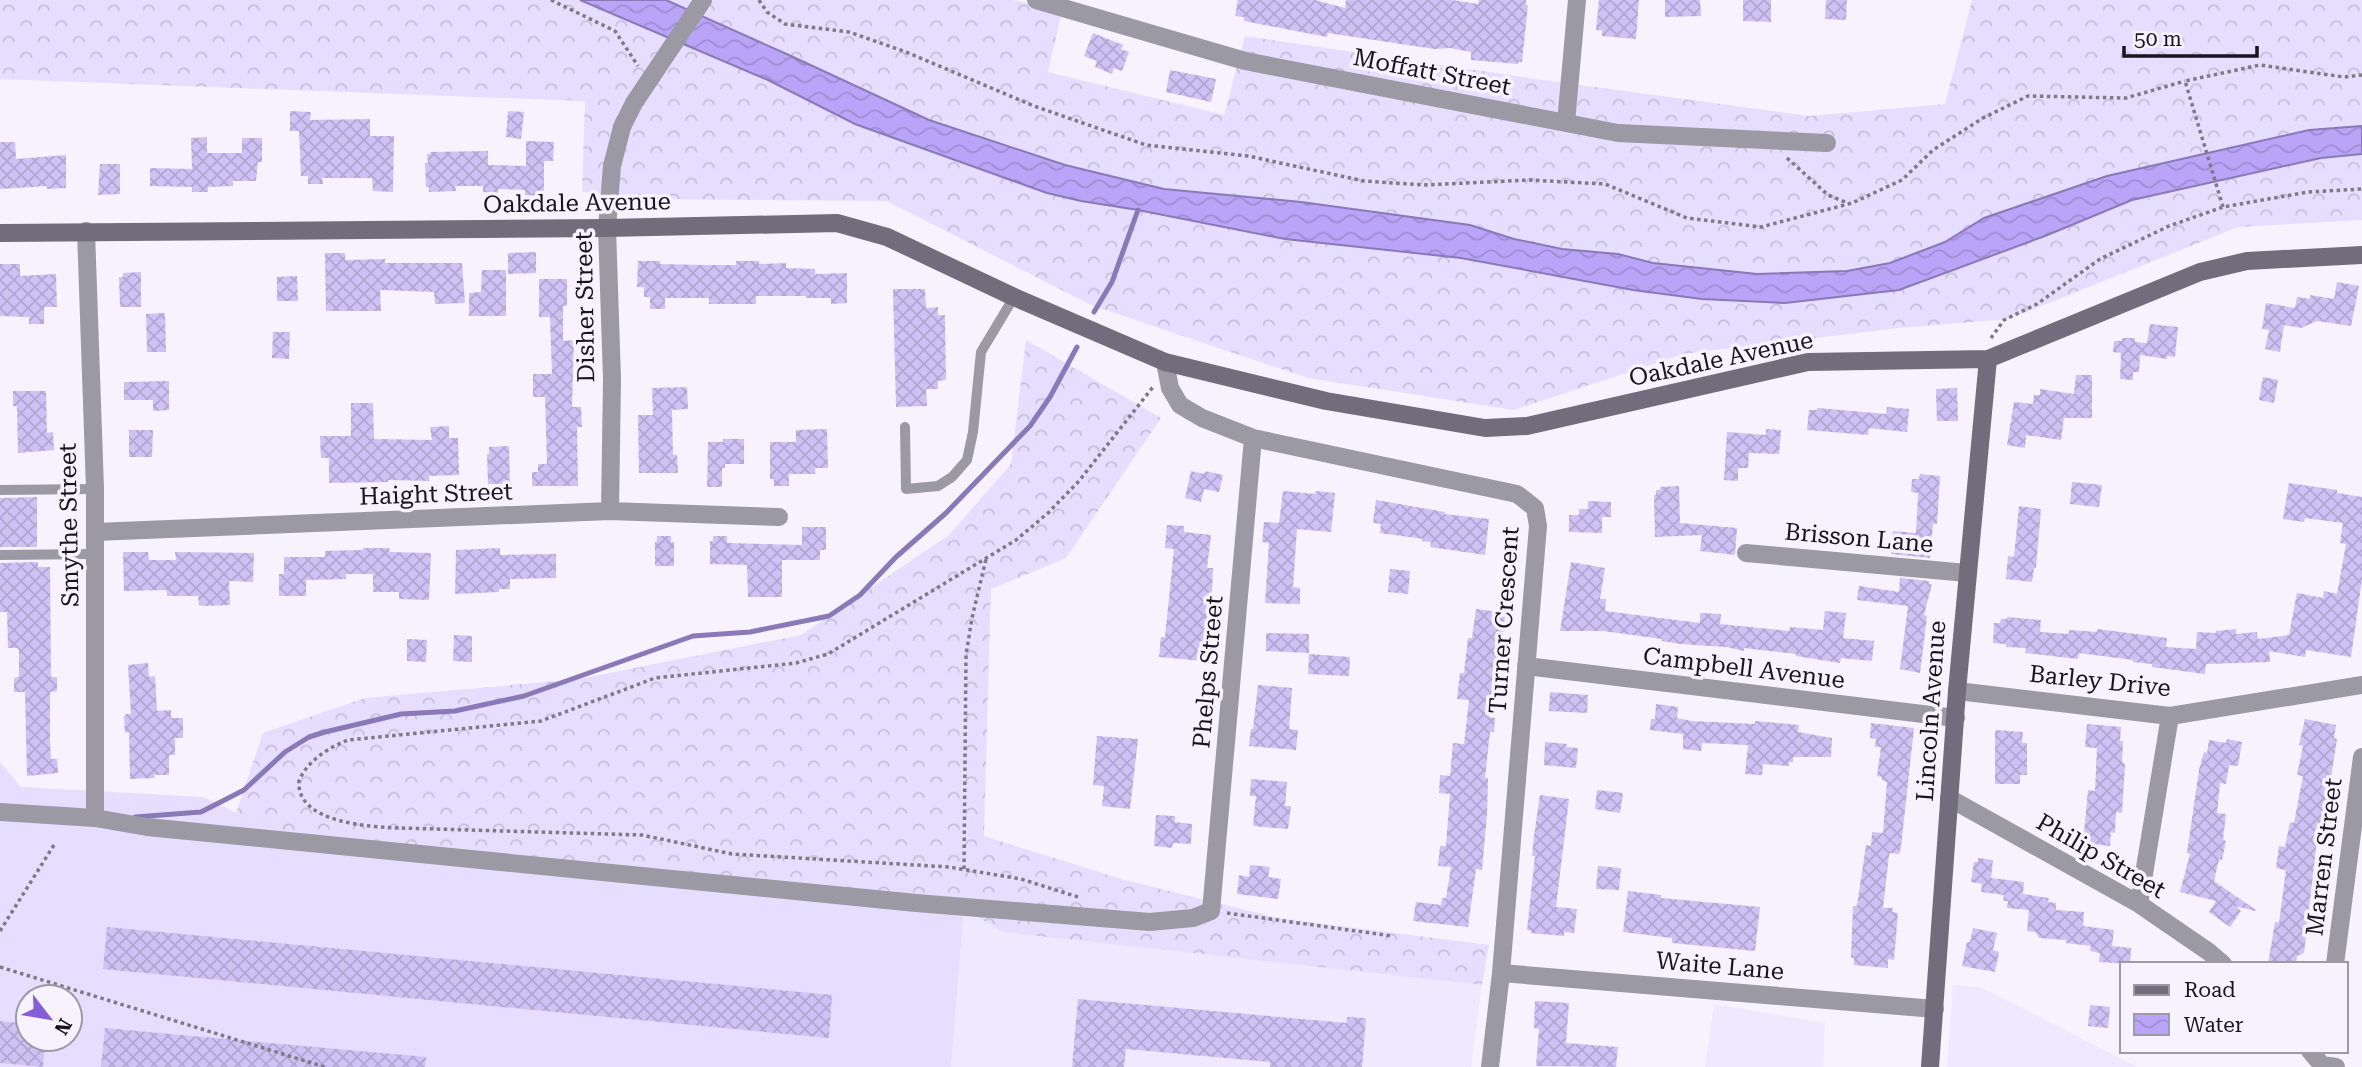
<svg xmlns="http://www.w3.org/2000/svg" width="2362" height="1067" font-family="'Roboto Serif',serif">
<style>
.built{fill:#eee9fe}
.grass{fill:#e6deff;fill-rule:evenodd}
.forest{fill:url(#forest-crowns)}
.water{fill:url(#water-waves);stroke:#8979b6;stroke-width:2}
.lines{fill:none;stroke-linecap:round;stroke-linejoin:round}
.stream{stroke:#8979b6;stroke-width:5}
.building{fill:url(#building-cross-hatch)}
.path{stroke:#7d7a85;stroke-width:3.5;stroke-dasharray:3.5 3.5;stroke-linecap:butt}
.lane{stroke:#9b99a4;stroke-width:10}
.street{stroke:#9b99a4;stroke-width:18}
.secondary{stroke:#716d7d;stroke-width:18}
.labels{text-anchor:middle;dominant-baseline:central;stroke-width:7;stroke-linejoin:round;paint-order:stroke}
.street-label{font-size:24px;fill:#17151e;stroke:#f6f3ff}
</style>
<defs>
<pattern id="forest-crowns" width="20" height="18" patternUnits="userSpaceOnUse" patternTransform="scale(1.75)"><rect width="20" height="18" fill="#e6deff"/><path d="M2 6a3 3 0 1 1 6 0M12 15a3 3 0 1 1 6 0" fill="none" stroke="#c5beda"/></pattern>
<pattern id="water-waves" width="16" height="10" patternUnits="userSpaceOnUse" patternTransform="scale(1.75)"><rect width="16" height="10" fill="#baa4f7"/><path d="M0 5q4-4 8 0t8 0" fill="none" stroke="#9f8cd3"/></pattern>
<pattern id="building-cross-hatch" width="8" height="8" patternUnits="userSpaceOnUse" patternTransform="scale(1.75)"><rect width="8" height="8" fill="#cec2f5"/><path d="M0 0l8 8M0 8l8-8" fill="none" stroke="#b0a6d2"/></pattern>
</defs>
<rect width="100%" height="100%" fill="#f6f3ff"/>
<path class="built" d="M964,909L1003,932L1482,985L1471,1067H951Z
M1953,985L1980,987L2138,1067H1947Z
M1714,1004L1825,1023L1823,1067H1705Z"/>
<path class="grass" d="M0,762L21,787L204,797L309,849L964,909L951,1067H0ZM28,997H70V1039H28Z"/>
<path class="forest" d="M0,0H1013L1062,11L1048,72L1224,115L1245,36L1536,79L1809,116L1945,104L1972,0H2362V220L2238,227L2009,319L1898,328L1683,354L1514,410L1308,378L1091,305L887,201L652,199L582,192L585,101L0,79Z
M1026,340L1161,418L1066,558L991,589L984,836L1121,879L1278,918L1489,945L1482,985L1003,932L964,909L309,849L236,813L263,733L365,698L579,679L801,635L949,535L1011,464Z"/>
<path class="water" d="M580,0H666L791,56L929,120L1065,165L1164,189L1301,202L1470,225L1514,239L1562,249L1618,254L1653,263L1757,274L1847,271L1890,263L1945,242L1984,218L2107,176L2309,130L2362,126V154L2321,158L2132,200L2045,236L1899,290L1785,303L1702,299L1633,290L1461,258L1285,239L1138,210L1081,201L1047,193L855,124L768,80Z"/>
<g class="lines">
<path class="stream" d="M1094,312L1112,282L1138,210
M135,817L201,812L244,790L285,752L309,737L325,732L401,714L455,711L524,696L693,636L750,632L829,616L860,595L896,557L946,513L1030,426L1050,397L1077,347"/>
</g>
<path class="building" d="M1238,0H1315L1345,8L1346,0H1452L1478,4L1479,0H1526V5H1528L1522,62H1518V64L1471,60V52L1450,48L1434,49L1328,33L1327,37L1244,21V17L1235,16Z
M1599,0H1639L1636,39L1602,36V30H1596Z
M1665,0H1700L1701,16L1665,17Z
M1743,0H1771V22L1743,21Z
M1826,0H1847L1846,20L1825,19Z
M1093,33L1123,45L1121,49L1129,52L1122,71L1114,68L1112,74L1095,67L1097,61L1084,56Z
M1170,70L1216,79L1211,102L1166,92Z
M290,111L311,112L310,120L370,119V136H394L393,192L373,191L372,178H322L323,184H308V176H301L299,131H290Z
M508,111L524,112L521,139L506,137Z
M207,137V153H242V138H262V162H258L256,181H233V186L208,187V192H192V187L150,186V168L192,169L191,138Z
M526,141L554,142L553,161H544V196L525,195V190L498,189V193L483,192V186H455L456,191L429,192V187H426L425,163H428L427,154H431L430,152L488,151V165L526,166Z
M0,142H15L16,159L66,155V188L47,189V186L0,189Z
M100,164H120V194L98,195Z
M536,252V273L508,274V253Z
M325,253H345V260L385,259V263H462L465,303L435,304L434,292L380,290L381,311H326Z
M638,261H660V264L703,265H736V261H759V264L786,263V268L815,269V274L847,273V303L831,304V298H806V296H756V304H709V298H665V309H650V297H644V287H637Z
M0,264H20V276L56,274L57,307H44V324H29V317L0,316Z
M482,270H506V316H469V293L481,292Z
M141,272V307H120L119,277H123V273Z
M297,276L298,301H277V277Z
M539,279H567V306H563V341L574,340L572,407H581L582,427H577L578,486H532V472H538V464H547L545,397H533V374H552L550,317H539Z
M2337,282L2359,286L2351,326L2317,321L2301,328L2284,325L2280,352L2265,349L2269,330L2262,329L2266,303L2295,308L2297,297L2310,299V295L2334,299Z
M893,289H925L926,308L938,307V315H945L946,380L938,381V389H926L927,406L896,407Z
M165,313L166,352H147L146,314Z
M2150,324L2178,327L2175,357L2167,356V359L2140,355L2139,372H2133V380L2120,379L2121,353L2113,352L2114,341H2122V338H2135V342L2147,343Z
M273,332H290L289,359L272,358Z
M2076,375H2092V418H2064L2061,440L2026,435L2025,448L2007,445L2014,402L2033,404L2034,395H2040V389L2074,394Z
M2263,377L2278,380L2274,403L2259,400Z
M169,381V410L153,411V400H124V382Z
M687,387L688,409L672,410L673,455H677L678,473H639L638,415H653L652,388Z
M1957,388L1958,421H1937L1936,389Z
M13,391H46L47,433L53,432L54,450L18,453L17,406H13Z
M351,403H373L374,439L432,440L430,427L449,426V438H458L459,475L429,476V481L388,480V482L329,483V458H321L320,436H351Z
M1887,407L1909,409L1907,432L1869,428L1868,435L1807,430L1809,410H1817L1818,408L1886,414Z
M827,429L828,468H815V474H789V486H774V479H770V442H796V430Z
M1766,429L1781,430L1779,454L1749,453L1748,468H1738V481L1724,480L1727,432L1766,435Z
M129,430H153L152,457H129Z
M723,439H744V464H725V468H722V487H707L708,442H723Z
M509,446L510,484H488L487,454H489V447Z
M1191,471L1204,474L1205,471L1223,475L1219,492L1204,489L1201,502L1185,498Z
M1920,474L1940,476L1937,524H1933L1930,558L1891,554L1893,531L1916,533L1918,496V493L1911,492L1912,479H1919Z
M2072,482L2102,485L2099,507L2070,504Z
M2289,483L2337,490V493L2362,497V579L2351,657L2306,650L2305,657L2269,651L2270,662L2206,664L2205,674L2152,667V664L2133,662V660L2079,653L2078,659L2025,653L2026,648L2006,647V644L1993,643L1994,623H2000L2001,619H2007V617L2041,620L2040,632L2069,634V630L2097,632V629L2167,638L2166,647L2196,649L2197,632L2216,633V631L2236,629V634L2257,632L2258,639L2289,635L2297,593L2323,598L2324,591L2337,594L2346,544L2340,543L2343,523L2305,518L2304,522L2283,519Z
M1679,486L1680,523L1737,528L1735,555L1700,551L1702,535L1655,537L1654,495H1656V490H1660V487Z
M1283,491L1315,494L1316,491L1335,493L1331,532L1297,529L1293,587L1300,588V604L1265,603L1269,543L1262,542L1264,522L1279,523Z
M37,497V547H0V498Z
M1376,500L1445,512L1444,514L1489,519L1485,555L1430,547L1431,542L1422,541L1423,539L1380,533L1381,524L1373,523Z
M1588,501L1611,502V517H1602V533L1569,532V515H1579V509H1588Z
M2019,506L2041,509L2036,568H2034L2032,582L2006,579L2008,556L2014,557Z
M1167,525L1184,526V532L1211,535L1207,568H1213L1211,612L1204,661L1159,657L1161,637H1165L1174,549L1165,548Z
M802,527H826V550H820V560H782V597H748L747,565L710,564V541H713V536H727V542L730,543L802,545Z
M657,536H671V542H674V566H655V542H657Z
M363,548H389L390,552L431,553L429,600L399,599V592H373V574H346V579L306,580V596H279V574H284V557H325V551L363,550Z
M500,548V555L556,554V578L510,579V589H499V592L455,594L456,550Z
M123,552H148L149,560H176L175,552L254,553L253,582L229,581L230,605L203,606L199,605L198,596H167V590L124,591Z
M38,562V567H50L51,677H57V691L50,692V742L51,759H57L58,773L27,776L25,692H14V678L19,677V650L17,648H8L7,612H0V563Z
M1571,562L1605,568L1600,599H1606L1605,611L1700,623V613L1721,614L1720,624L1789,631L1790,627L1823,630L1825,611L1846,613L1843,638L1874,641L1872,661L1841,658L1840,663L1796,656V654L1744,648V651L1726,647L1680,644L1662,641V639L1603,631H1560Z
M1390,569L1410,571L1408,594L1388,592Z
M1900,578L1929,581V584H1932L1924,615L1927,616L1920,673L1900,669L1908,606L1857,600L1859,586L1899,592Z
M1476,609L1500,612V614L1505,615L1501,661H1496L1489,714V717L1495,718L1494,732H1490L1485,778H1488L1487,814L1482,870L1476,869L1468,927L1413,921L1416,902L1441,905L1442,898H1446L1451,867L1438,866L1440,846H1446L1450,794L1439,793L1440,775L1450,776L1453,743L1464,744L1469,700L1457,699L1460,673H1464L1468,638H1472Z
M1266,633L1309,634V653L1266,651Z
M454,635L472,636V662L453,661Z
M407,639L427,640L426,662L407,661Z
M1309,654L1350,657L1349,676L1308,674Z
M148,663L149,677L155,676L157,711L171,710V718H183V738H175V755H169V775H154L155,778L130,779L129,732L125,733L124,717L126,714H131L128,665Z
M1258,685L1292,688L1289,729L1298,730L1296,750L1249,746L1251,729H1253Z
M1550,692L1588,695L1587,713L1549,711Z
M1656,704L1678,707L1677,718L1691,721L1755,724V721L1799,725L1798,732L1832,738L1831,757H1793V762H1789V766L1763,764L1762,775L1745,774L1748,745L1702,743L1701,751L1683,749V734L1650,730L1651,719H1655Z
M2305,719L2336,725L2334,738L2337,739L2327,803L2323,832L2318,831L2304,953L2297,956L2296,964H2268L2275,922L2279,923L2286,870L2276,868L2279,846L2285,847L2290,822L2294,823L2303,776L2297,775L2303,746L2299,745Z
M1871,723L1914,728L1901,847L1899,854L1890,853L1889,855L1883,908H1893L1892,912L1898,913L1894,960L1888,959V968L1854,965V958H1851L1853,906H1857L1866,845L1871,846L1872,832L1883,833L1887,782L1882,780V777L1877,776L1881,747H1875L1876,739L1870,738Z
M2087,724L2121,727L2120,741H2123L2122,762L2125,764L2122,813L2116,812L2115,833L2111,832L2110,846L2090,844V834L2084,833L2088,790L2095,791L2097,748L2085,747Z
M1995,730L2023,732L2022,743H2027V775H2020V784H1995Z
M1097,736L1138,739L1130,809L1102,806L1104,786L1093,785Z
M2227,739L2242,742L2238,766L2229,765L2226,784L2220,783L2217,813L2226,814L2223,840L2226,841L2222,860L2219,859L2214,881L2256,910L2255,911L2235,906L2241,911L2230,927L2209,912L2216,901L2180,892L2190,854L2187,853L2199,770L2204,752L2207,753L2209,740L2226,743Z
M1545,742L1567,744L1566,747L1578,748L1576,768L1544,765Z
M1251,779L1287,782L1285,806H1291L1288,829L1253,826L1256,796H1250Z
M1597,790L1623,793L1620,813L1595,809Z
M1540,795L1569,799L1556,907L1577,909L1574,933L1564,932V936L1531,933L1532,931L1527,930L1535,856H1532L1534,836Z
M1156,815L1175,816V822L1192,824L1191,844L1173,843L1172,848L1154,846Z
M1978,858L1993,860L1991,878L2024,882L2023,894L2049,898L2048,902L2056,903V910L2084,912L2083,926L2114,930L2112,946L2131,948L2130,964L2099,962L2100,953L2090,951L2091,946L2066,943V940L2039,938L2036,932L2027,931L2029,910L2007,908L2008,901H2003L2004,895L1981,892L1982,884L1971,882L1974,862H1978Z
M1250,865L1270,867L1268,877L1281,879L1278,899L1237,894L1239,875L1249,877Z
M1598,866L1621,868L1619,890L1596,889Z
M1628,891L1661,895V898L1760,907L1755,951L1672,943V938L1623,932Z
M107,927L832,995L829,1038L103,969Z
M1973,928L1997,933L1993,950L1999,952L1995,972L1962,966L1967,942H1970Z
M1078,999L1347,1023V1017L1366,1018L1362,1067H1270V1062L1126,1049L1124,1067H1072Z
M1535,1001L1569,1003L1566,1043L1618,1047L1616,1067L1536,1066L1539,1029L1534,1028Z
M2090,1005L2110,1007L2108,1028L2088,1026Z
M0,1021L28,1024V1039H45L43,1067L0,1063Z
M105,1028L426,1057L425,1067H101Z"/>
<g class="lines">
<path class="path" d="M551,0L615,31L638,66
M759,0L767,12L785,24L849,32L906,52L1034,106L1146,145L1248,156L1364,181L1424,185L1529,180L1605,184L1687,218L1761,227L1852,203L1902,180L1933,150L1983,118L2028,96L2126,98L2185,81
M1787,158L1828,195L1850,204
M2223,207L2185,81L2260,65L2344,77L2362,75
M1991,338L2004,320L2037,304L2100,259L2169,226L2223,207L2308,192L2362,189
M964,869L966,655L972,618L986,559
M1078,897L1021,879L949,867L732,854L642,835L400,828C370,827 296,823 299,781C307,761 328,748 348,740L541,721L655,678L796,663L828,654L1016,540L1048,513L1079,481L1153,387
M1227,913L1392,936
M0,931L54,845
M0,967L325,1067"/>
<path class="lane" d="M905,427L906,489L938,486L952,477L967,460L973,432L981,352L1014,297
M0,490L95,489
M0,555L94,554"/>
<path class="street" d="M1036,0L1245,61L1618,133L1827,143
M1566,123L1577,0
M86,231L95,489V818
M1165,362L1170,388L1180,405L1202,418L1253,438L1517,494L1535,508L1538,526L1501,973L1490,1067
M610,511L612,379L607,228L612,166L622,127L634,103L703,0
M95,532L610,511L779,517
M1746,553L1967,573
M1526,666L1956,718
M1957,691L2170,716L2362,685
M1949,798L2139,904L2209,952L2223,964
M0,812L95,818L147,827L916,903L1150,922L1193,918L1211,911L1253,438
M2139,904L2170,716
M2335,964L2362,757
M1501,973L1935,1009
M2310,1051L2322,1065L2336,1067"/>
<path class="secondary" d="M0,233L607,228L837,223L887,237L1014,297L1165,362L1326,401L1485,428L1527,426L1808,362L1988,359L2200,272L2247,261L2362,255
M1930,1067L1957,691L1988,359"/>
</g>
<g class="labels">
<g class="street-label">
<text transform="translate(1432 72) rotate(11)">Moffatt Street</text>
<text transform="translate(577 203) rotate(-1)">Oakdale Avenue</text>
<text transform="translate(585 307) rotate(-91)">Disher Street</text>
<text transform="translate(1721 359) rotate(-12)">Oakdale Avenue</text>
<text transform="translate(436 494) rotate(-2)">Haight Street</text>
<text transform="translate(69 525) rotate(-91)">Smythe Street</text>
<text transform="translate(1859 538) rotate(5)">Brisson Lane</text>
<text transform="translate(1504 620) rotate(-86)">Turner Crescent</text>
<text transform="translate(1744 668) rotate(7)">Campbell Avenue</text>
<text transform="translate(1208 672) rotate(-85)">Phelps Street</text>
<text transform="translate(2100 681) rotate(6)">Barley Drive</text>
<text transform="translate(1931 711) rotate(-86)">Lincoln Avenue</text>
<text transform="translate(2101 856) rotate(30)">Philip Street</text>
<text transform="translate(2324 857) rotate(-83)">Marren Street</text>
<text transform="translate(1720 966) rotate(5)">Waite Lane</text>
</g>
</g>
<rect x="2120" y="962" width="228" height="91" fill="#f6f3ff" stroke="#9d9aa5" stroke-width="2"/>
<rect x="2134" y="985" width="35" height="10" fill="#716d7d" stroke="#9d9aa5" stroke-width="2"/>
<text x="2184" y="997" font-size="21" fill="#17151e">Road</text>
<rect x="2134" y="1014" width="35" height="21" fill="url(#water-waves)" stroke="#9d9aa5" stroke-width="2"/>
<text x="2184" y="1032" font-size="21" fill="#17151e">Water</text>
<g transform="translate(49 1018) rotate(121)"><circle r="33" fill="#f6f3ff" stroke="#9d9aa5" stroke-width="2"/>
<path d="M0-5L12 26L0 18L-12 26Z" fill="#865dd7"/>
<text y="-10" font-size="19" font-weight="bold" text-anchor="middle" fill="#17151e">N</text>
</g>
<path d="M2124 46v10h133v-10" fill="none" stroke="#17151e" stroke-width="3.5"/>
<text x="2134" y="46" font-size="21" fill="#17151e" stroke="#f6f3ff" stroke-width="5" paint-order="stroke">50 m</text>
</svg>
